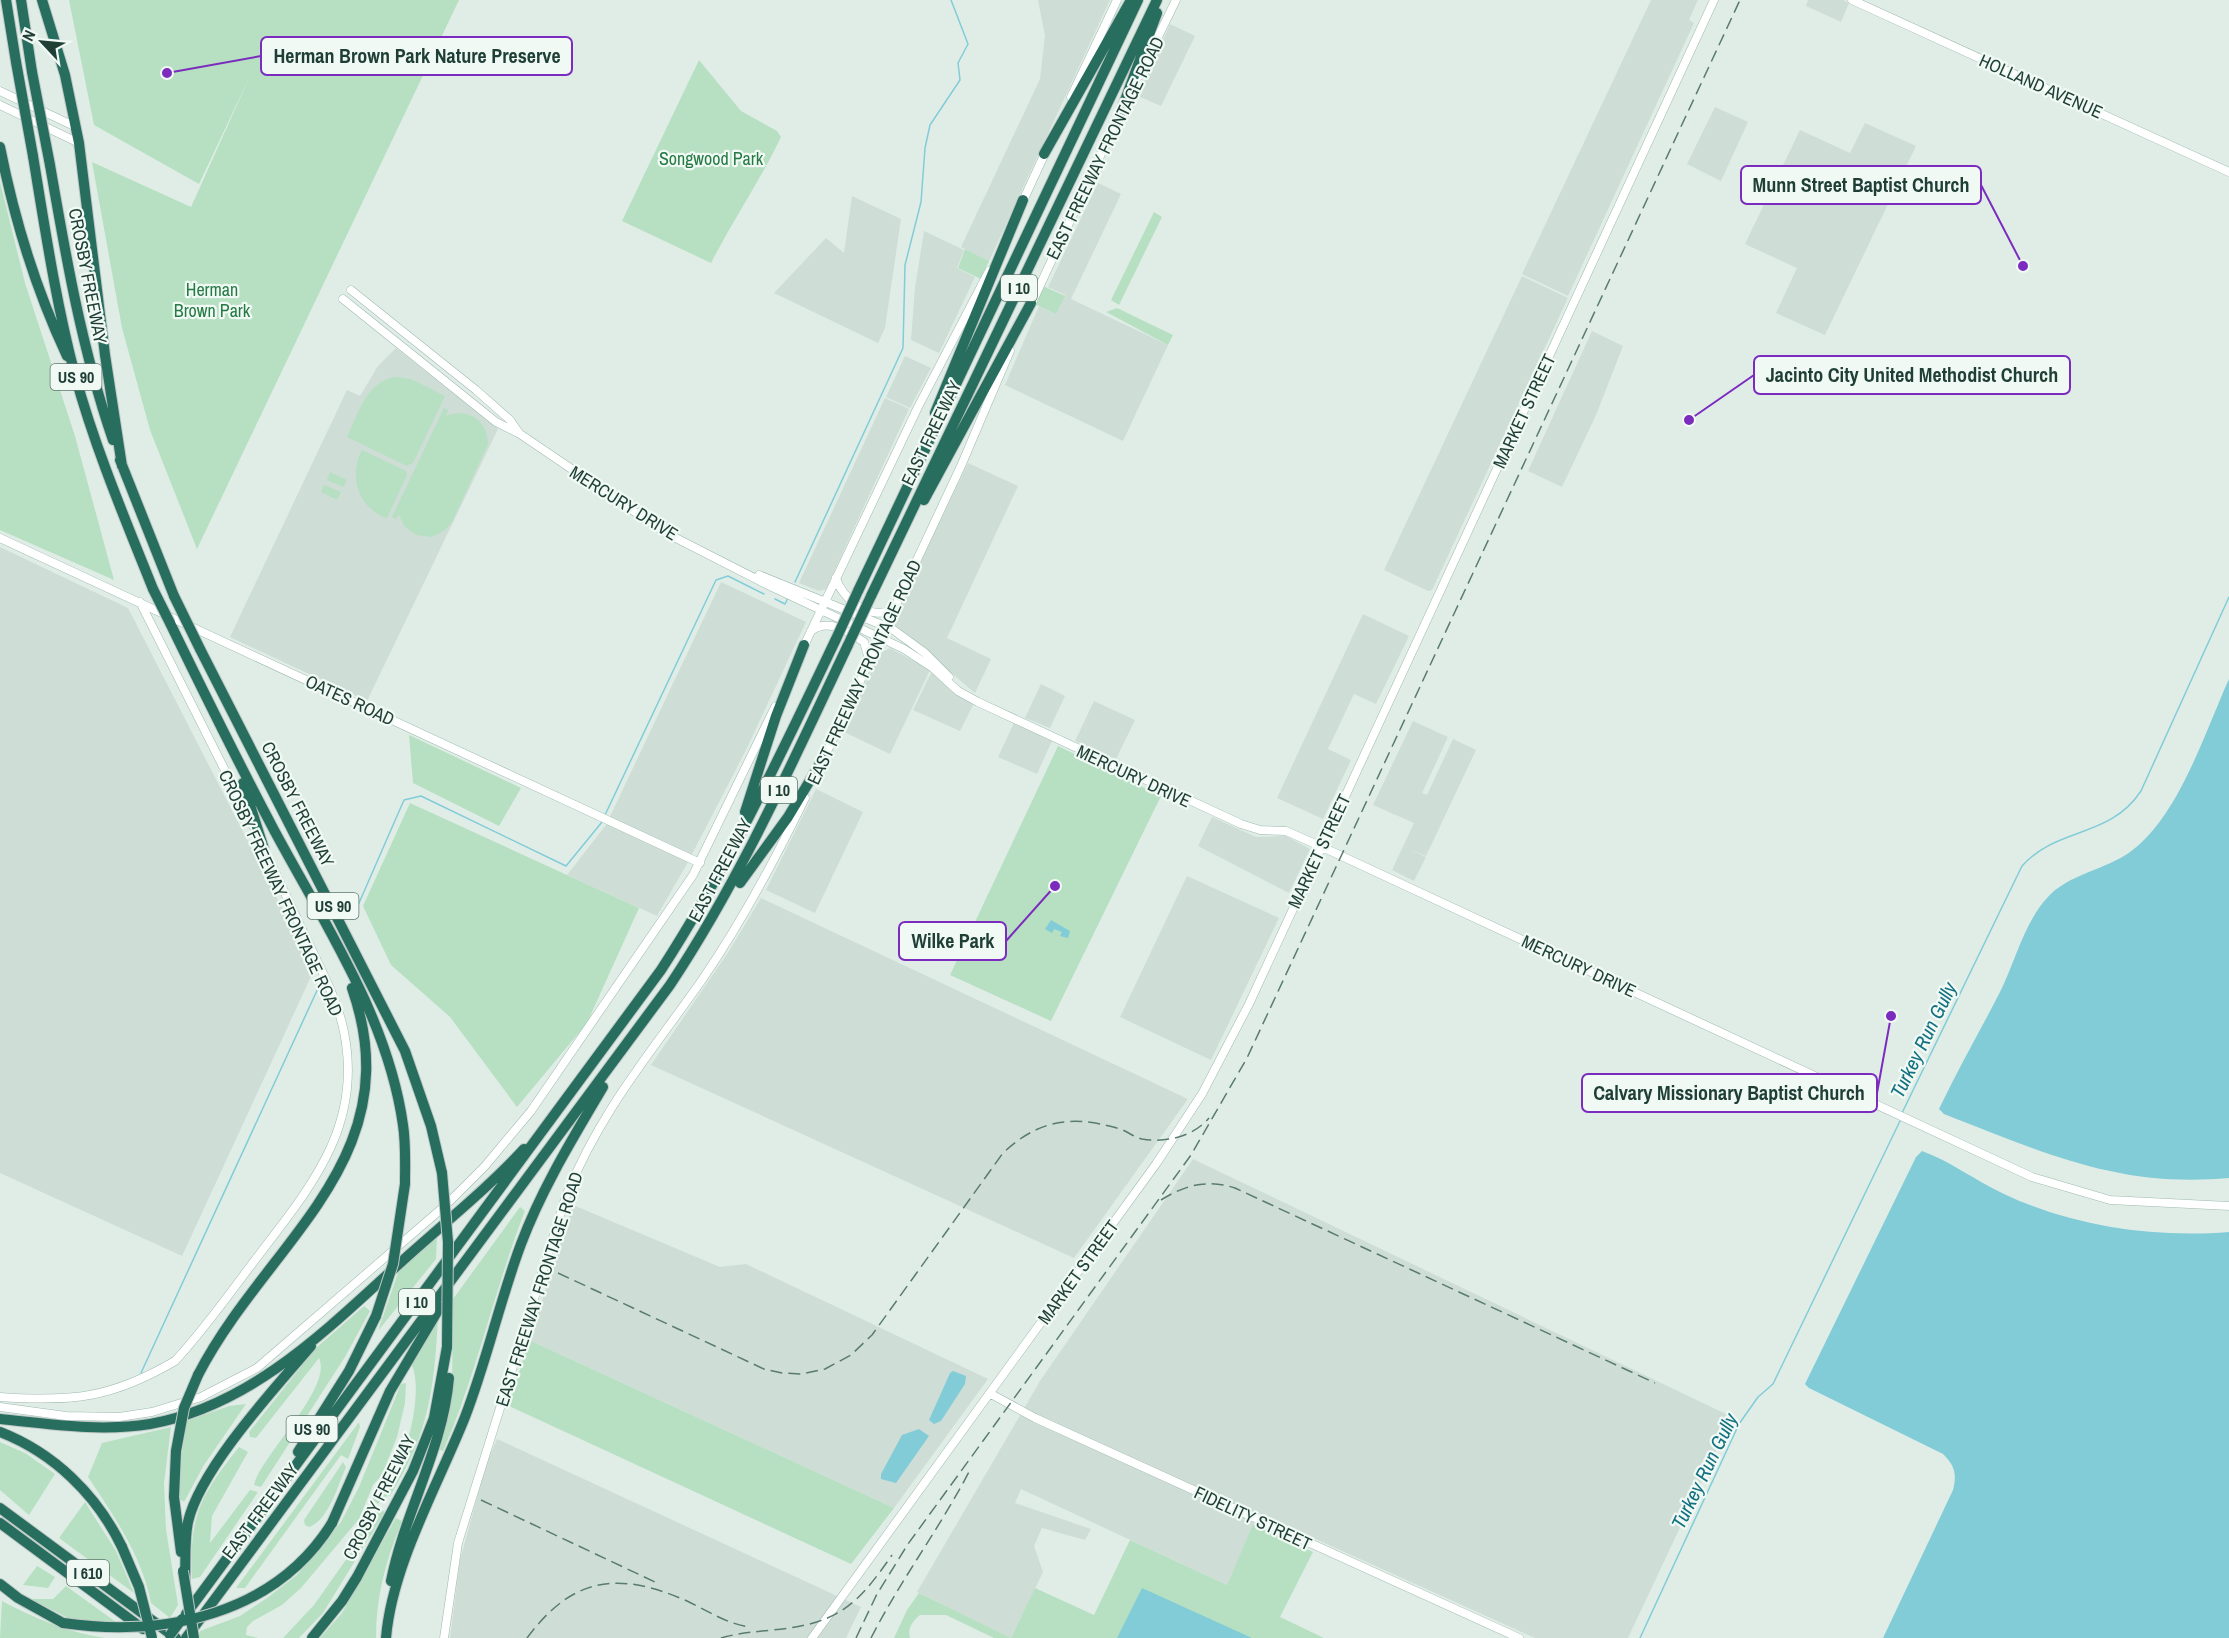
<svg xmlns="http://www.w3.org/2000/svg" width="2229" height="1638" font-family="'Archivo Narrow',sans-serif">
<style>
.built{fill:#ceddd6}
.green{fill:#b6e0c1}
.water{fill:#82ccd8}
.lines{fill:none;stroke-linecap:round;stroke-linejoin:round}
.stream{stroke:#82ccd8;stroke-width:1.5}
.secondary-casing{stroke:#9dbaaf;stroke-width:9}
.highway-casing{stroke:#c0c9c7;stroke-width:12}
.secondary{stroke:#fff;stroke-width:8}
.highway{stroke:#276e5e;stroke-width:10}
.rail{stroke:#597b71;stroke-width:1.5;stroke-dasharray:12 6;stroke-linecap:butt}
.highway-bridge-casing{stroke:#c0c9c7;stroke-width:12;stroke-linecap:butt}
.highway-bridge{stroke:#276e5e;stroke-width:10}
.labels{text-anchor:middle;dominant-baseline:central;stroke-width:4.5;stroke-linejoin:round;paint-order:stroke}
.shield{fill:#f1f9f5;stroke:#5e776f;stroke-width:1.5}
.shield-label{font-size:16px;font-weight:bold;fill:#1f3f36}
.street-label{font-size:18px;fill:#1f3f36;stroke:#f1f9f5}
.park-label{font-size:18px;fill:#257a44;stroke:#f1f9f5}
.water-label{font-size:20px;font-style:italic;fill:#137181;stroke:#f1f9f5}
.leader{fill:none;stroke:#7b2cbf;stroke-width:2}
.callout-dot{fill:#7b2cbf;stroke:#f1f9f5;stroke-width:2}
.callout{fill:#f1f9f5;stroke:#7b2cbf;stroke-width:2}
.callout-label{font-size:20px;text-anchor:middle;font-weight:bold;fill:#1f3f36}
</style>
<rect width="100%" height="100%" fill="#e0ede7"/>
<path class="built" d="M1038,0H1110L989,261L961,247L1040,79L1045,36Z
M1651,0H1698L1689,20L1694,23L1568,296L1522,274Z
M1808,0H1843L1849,3L1841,22L1806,6Z
M1170,24L1195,36L1161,106L1138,96Z
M1715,107L1748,122L1721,181L1687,164Z
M1865,123L1916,146L1825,335L1776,313L1797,268L1745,244L1800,130L1850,153Z
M1098,183L1121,194L1071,299L1168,345L1123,441L1005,385L1039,306L1056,314L1065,295L1048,287Z
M852,196L901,219L885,328L878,343L774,293L826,238L844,253Z
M924,231L964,250L957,268L975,277L939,353L911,340L915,288Z
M1522,276L1568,298L1432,590L1428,591L1384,570Z
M1592,331L1623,346L1596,415L1562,487L1528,471Z
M396,348L498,429L367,701L230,637L347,390L360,396L378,366Z
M905,356L931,368L910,408L886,397Z
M885,398L909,409L826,589L819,591L799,583Z
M968,463L1018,486L947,638L991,659L975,693L891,622Z
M0,547L128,608L314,970L182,1256L0,1173Z
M721,582L806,622L745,752L688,862L657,916L567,875L606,825Z
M1363,614L1409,636L1376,704L1354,694L1328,749L1351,760L1323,819L1277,798Z
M890,648L930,670L890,754L842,731L880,653Z
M932,671L974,703L960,731L913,710Z
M1041,684L1065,696L1050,728L1025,718Z
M1094,701L1135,720L1116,759L1075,741Z
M1413,721L1448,737L1422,793L1427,795L1453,739L1476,750L1426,856L1409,849L1426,857L1414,881L1392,870L1414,823L1373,805Z
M1014,723L1052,741L1037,774L998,757Z
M816,789L863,812L815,913L766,890Z
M1212,817L1256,837L1286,836L1310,849L1289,893L1198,846Z
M1187,876L1279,918L1211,1060L1120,1017Z
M761,898L1188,1099L1074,1258L651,1065L729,951Z
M1193,1159L1728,1415L1724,1434L1628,1638H1535L1258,1513L1227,1585L1021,1489L1015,1503L1091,1529L1085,1540L1042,1528L1034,1546L1043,1572L1011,1638L917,1592L1040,1381Z
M573,1205L720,1267L746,1264L988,1379L894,1508L529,1340Z
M497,1439L861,1607L846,1638H450L460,1560L486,1465Z"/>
<path class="green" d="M69,0H459L197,549L150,430L122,328L92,162L191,207L250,76L199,184L94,125Z
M699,60L741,111L777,131L781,137C760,181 733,220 711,263L622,221Z
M0,182L25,283L75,436L114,580L0,530Z
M1154,212L1162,217L1119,305L1111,300Z
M965,249L989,261L981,279L958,268Z
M1043,286L1065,296L1056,314L1035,304Z
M1117,308L1173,335L1168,345L1106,312Z
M394,377L411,379L445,396L413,463L407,466L347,437C358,414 366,383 394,377Z
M444,408L448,410L446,416C467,407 488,420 488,444L452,522L445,530L432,537L416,535L404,526L399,514L396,519L392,517Z
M362,450L406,471L407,475L387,518C358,509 348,475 362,450Z
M330,472L347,480L343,487L327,480Z
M324,485L341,492L337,500L321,492Z
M409,735L521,788L499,826L413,783Z
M1058,746L1161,796L1051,1021L950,975Z
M410,803L639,908L587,1023L517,1107L450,1017L391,965L363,906Z
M520,1207L525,1211C494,1290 477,1374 443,1451L440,1450L452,1387L453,1299Z
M437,1237L436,1259L378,1331L399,1270Z
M364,1306L370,1311L345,1357L261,1487L254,1485C262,1454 333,1388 319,1358L256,1438L250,1437L249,1432L316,1348Z
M438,1318C434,1391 429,1433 390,1496L383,1497L378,1504L372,1499C382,1485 393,1471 401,1456C412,1437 422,1382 411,1364Z
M529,1340L894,1508L851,1564L509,1406Z
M406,1383L405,1403L397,1437L382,1475L373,1485L359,1519L301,1588L282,1605L253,1621L247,1627L246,1635L258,1638H198L200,1631L240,1616L267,1598L297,1575L341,1522L359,1487L401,1384Z
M246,1404L204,1465L184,1502L179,1498L182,1453L187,1421L229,1406Z
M359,1422L360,1427L348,1459L341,1455L245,1588H236Z
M171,1427L164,1483L166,1529L178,1605L170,1618L151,1603C142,1556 114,1516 88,1477L102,1443Z
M0,1442L25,1453L55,1474L29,1515L0,1490Z
M239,1447L248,1452L212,1516L210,1543L250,1490L258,1492L200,1577L192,1579C189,1515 201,1495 239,1447Z
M343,1462L346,1467C338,1485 329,1520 309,1527L305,1525L304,1520Z
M85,1502L116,1551L134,1593L59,1538Z
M373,1505L385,1512L323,1613L299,1638H283L314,1605L350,1554Z
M396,1518L402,1521C386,1560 376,1596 376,1638H320L342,1613Z
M1253,1524L1313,1552L1280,1617L1324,1638H994L946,1615H920C913,1621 907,1628 910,1638H894L907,1610L919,1593L1011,1638L1035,1588L1094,1615L1130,1540L1227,1585Z
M37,1566L55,1577L48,1588L23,1585Z
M66,1586L127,1630L74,1621L31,1599H53Z
M2,1601C36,1619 67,1632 105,1638H0Z"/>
<path class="water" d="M2229,679V1178C2118,1188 2045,1153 1944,1114L1939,1109C1958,1069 1980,1031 2000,992C2015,962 2024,923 2047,898C2068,874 2105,870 2130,852C2178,818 2205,732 2229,679Z
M1051,920L1070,931L1068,938L1060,936L1062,932L1054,929L1052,933L1045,929Z
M1922,1151C1950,1161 1976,1181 2004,1194C2074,1227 2153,1238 2229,1232V1638H1883L1953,1490C1957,1474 1955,1466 1943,1454L1809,1388L1805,1384L1916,1157Z
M953,1371L966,1376L965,1384L941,1421L934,1424L929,1420L950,1373Z
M919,1429L929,1436L896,1483L881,1479V1474L902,1435Z
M1142,1588L1252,1638H1117Z"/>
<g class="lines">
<path class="stream" d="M795,582L903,348L905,265L921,202L925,148L930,125L960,80L958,63L968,44L951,0
M775,599L785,604L788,598
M605,815L716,580L728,576L764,594
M352,919L404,800L421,796L566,866L602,822
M1902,1113L2022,866C2058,826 2109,839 2141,791L2229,597
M141,1373L320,984
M1640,1638L1739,1424L1758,1397L1773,1384L1900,1121"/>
<g class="secondary-casing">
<path id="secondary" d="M1852,0L2229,172
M1139,76L1176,0
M0,91L76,127
M1071,97L1117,0
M0,105L79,143
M1022,203L1046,151
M351,290L476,390L510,420L519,433
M343,299L496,422L520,434L666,533L774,588L904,649L933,668L958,691L978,702L1241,824L1260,830L1286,831L1320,846L2032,1177L2110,1200L2229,1206
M1030,307L1121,111
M0,538L700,863
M759,575L892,629L925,653L949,677
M836,578C842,599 871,622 893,609
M140,602L253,826
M811,631C828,618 848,631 864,642L869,659
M802,650L918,407L989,271
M823,760L961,466L1010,351
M991,1394L1035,1418L1519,1638
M0,1397C73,1402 112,1398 175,1361C203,1331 227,1297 252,1264C306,1192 364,1130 344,1032C338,1001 322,972 309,944C293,911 278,877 262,845
M0,1407L66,1416L119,1417L152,1412L201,1397L257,1368L447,1204L485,1166L531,1111L693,875L775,707
M444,1638L458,1543L566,1196C601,1110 650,1054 702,980C741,923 775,860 805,798
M812,1638L1156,1164L1202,1094L1249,1004L1714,0"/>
</g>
<g class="highway-casing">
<path id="highway" d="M6,0L16,62
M21,0L32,72
M42,0L65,75L79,143L105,355L122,466
M1120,114L1157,13
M0,147C14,218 36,290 67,356
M1044,154L1131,0
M33,156C45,229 56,303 75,375C95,448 125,519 153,589
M50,165C66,258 82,350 113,440
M935,413L1023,200
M120,460L174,596
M924,500L1031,303
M858,591L1138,0
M871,596L1157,0
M170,623C204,693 238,762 274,830C324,923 388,1018 403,1125C406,1144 405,1164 405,1184
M200,649L405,1051L431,1126L442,1173
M243,783L264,849
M745,812L776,716L804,645
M740,883L788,817L824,757
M198,1375C267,1241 412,1160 352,988
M0,1419C50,1424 100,1432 150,1424C256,1405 333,1323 410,1254C448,1220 489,1187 524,1149
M0,1432C54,1453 97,1495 122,1547
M176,1451L174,1497L181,1552
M298,1452L349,1371L376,1316
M0,1508L176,1638
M0,1523L143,1629
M332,1523L390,1391L440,1307
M185,1581C186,1561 184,1541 188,1522C200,1469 275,1388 311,1346
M391,1581C405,1511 443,1449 449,1378
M0,1584L18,1598L63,1623
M186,1614L661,970C729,865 782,752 836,639
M186,1638L670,985C741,878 793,761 848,645
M312,1638L342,1601L357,1577L413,1471L434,1418L447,1347
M386,1638C392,1565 438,1485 465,1417C487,1360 500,1300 521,1244C542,1188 573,1138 603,1087"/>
</g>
<use href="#secondary" class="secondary"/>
<use href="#highway" class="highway"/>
<path class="rail" d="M1161,1200C1185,1185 1207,1179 1235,1188L1655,1383
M558,1273L764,1369L782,1373L802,1374L825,1369L851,1355L872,1335L1003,1153C1038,1120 1071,1115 1117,1128C1126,1130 1133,1137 1142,1139C1165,1143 1193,1137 1209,1118
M481,1500L655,1582
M527,1638C573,1576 619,1571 687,1601C708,1611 727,1624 750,1627
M721,1638C738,1633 754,1632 772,1630C837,1624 856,1607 892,1555
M856,1638L877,1594L908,1544L1191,1155L1247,1058L1740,0
M871,1638C901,1579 940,1528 970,1470"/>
<g class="highway-bridge-casing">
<path id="highway-bridge" d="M16,62L33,156
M32,72L50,165
M153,589L170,623
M174,596L200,649
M836,639L858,591
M848,645L871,596
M442,1173L448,1242L447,1347
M376,1316L393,1264L405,1184
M176,1451L184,1408L198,1375
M122,1547L139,1587L152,1638
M183,1571L194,1638
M63,1623C167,1638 276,1613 332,1523
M170,1635L182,1619"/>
</g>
<use href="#highway-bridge" class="highway-bridge"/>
</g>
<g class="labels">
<g class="shield">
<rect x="1001" y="275" width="36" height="26" rx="4.5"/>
<rect x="50.5" y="364" width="51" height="26" rx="4.5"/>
<rect x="761" y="777" width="36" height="26" rx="4.5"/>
<rect x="307.5" y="893" width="51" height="26" rx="4.5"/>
<rect x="399" y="1289" width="36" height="26" rx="4.5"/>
<rect x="286.5" y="1416" width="51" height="26" rx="4.5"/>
<rect x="67" y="1560" width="42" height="26" rx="4.5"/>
</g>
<g class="shield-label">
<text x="1019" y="288">I 10</text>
<text x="76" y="377">US 90</text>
<text x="779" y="790">I 10</text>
<text x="333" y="906">US 90</text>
<text x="417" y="1302">I 10</text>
<text x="312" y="1429">US 90</text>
<text x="88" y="1573">I 610</text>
</g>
<g class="street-label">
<text transform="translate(2041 86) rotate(24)">HOLLAND AVENUE</text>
<text transform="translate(1105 148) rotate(-64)">EAST FREEWAY FRONTAGE ROAD</text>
<text transform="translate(88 276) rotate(79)">CROSBY FREEWAY</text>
<text transform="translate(1524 411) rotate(-65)">MARKET STREET</text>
<text transform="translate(931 433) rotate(-64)">EAST FREEWAY</text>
<text transform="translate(624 503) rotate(32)">MERCURY DRIVE</text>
<text transform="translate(864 672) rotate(-65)">EAST FREEWAY FRONTAGE ROAD</text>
<text transform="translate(350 700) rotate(25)">OATES ROAD</text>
<text transform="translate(1134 776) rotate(25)">MERCURY DRIVE</text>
<text transform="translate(298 804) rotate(63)">CROSBY FREEWAY</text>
<text transform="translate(1319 851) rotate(-65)">MARKET STREET</text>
<text transform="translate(720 870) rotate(-62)">EAST FREEWAY</text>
<text transform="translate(281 893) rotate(65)">CROSBY FREEWAY FRONTAGE ROAD</text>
<text transform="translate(1579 966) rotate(25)">MERCURY DRIVE</text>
<text transform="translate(1078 1272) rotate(-54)">MARKET STREET</text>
<text transform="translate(539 1289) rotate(-72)">EAST FREEWAY FRONTAGE ROAD</text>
<text transform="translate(379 1497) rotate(-63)">CROSBY FREEWAY</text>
<text transform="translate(260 1511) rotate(-53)">EAST FREEWAY</text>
<text transform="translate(1253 1518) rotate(25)">FIDELITY STREET</text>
</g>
<g class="park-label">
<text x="711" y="158">Songwood Park</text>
<text x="212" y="289">Herman<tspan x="212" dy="21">Brown Park</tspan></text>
</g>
<g class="water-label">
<text transform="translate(1923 1040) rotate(-64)">Turkey Run Gully</text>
<text transform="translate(1704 1471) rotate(-64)">Turkey Run Gully</text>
</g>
</g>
<path class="leader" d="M167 73L261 56M2023 266L1981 185M1689 420L1754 375M1055 886L1006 941M1891 1016L1877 1093"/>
<g class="callout-dot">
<circle cx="167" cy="73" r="6"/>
<circle cx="2023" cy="266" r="6"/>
<circle cx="1689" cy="420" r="6"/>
<circle cx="1055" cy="886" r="6"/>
<circle cx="1891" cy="1016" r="6"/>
</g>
<g class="callout">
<rect x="261" y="37" width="311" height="38" rx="6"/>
<rect x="1741" y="166" width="240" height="38" rx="6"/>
<rect x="1754" y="356" width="316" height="38" rx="6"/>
<rect x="899" y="922" width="107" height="38" rx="6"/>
<rect x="1582" y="1074" width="295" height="38" rx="6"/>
</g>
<g class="callout-label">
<text x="417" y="63">Herman Brown Park Nature Preserve</text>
<text x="1861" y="192">Munn Street Baptist Church</text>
<text x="1912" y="382">Jacinto City United Methodist Church</text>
<text x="953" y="948">Wilke Park</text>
<text x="1729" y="1100">Calvary Missionary Baptist Church</text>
</g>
<g transform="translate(42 42) rotate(296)" stroke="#f1f9f5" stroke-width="4.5" paint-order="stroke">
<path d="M0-4.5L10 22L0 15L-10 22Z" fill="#1f3f36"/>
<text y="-9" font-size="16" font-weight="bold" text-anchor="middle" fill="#1f3f36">N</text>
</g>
</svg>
